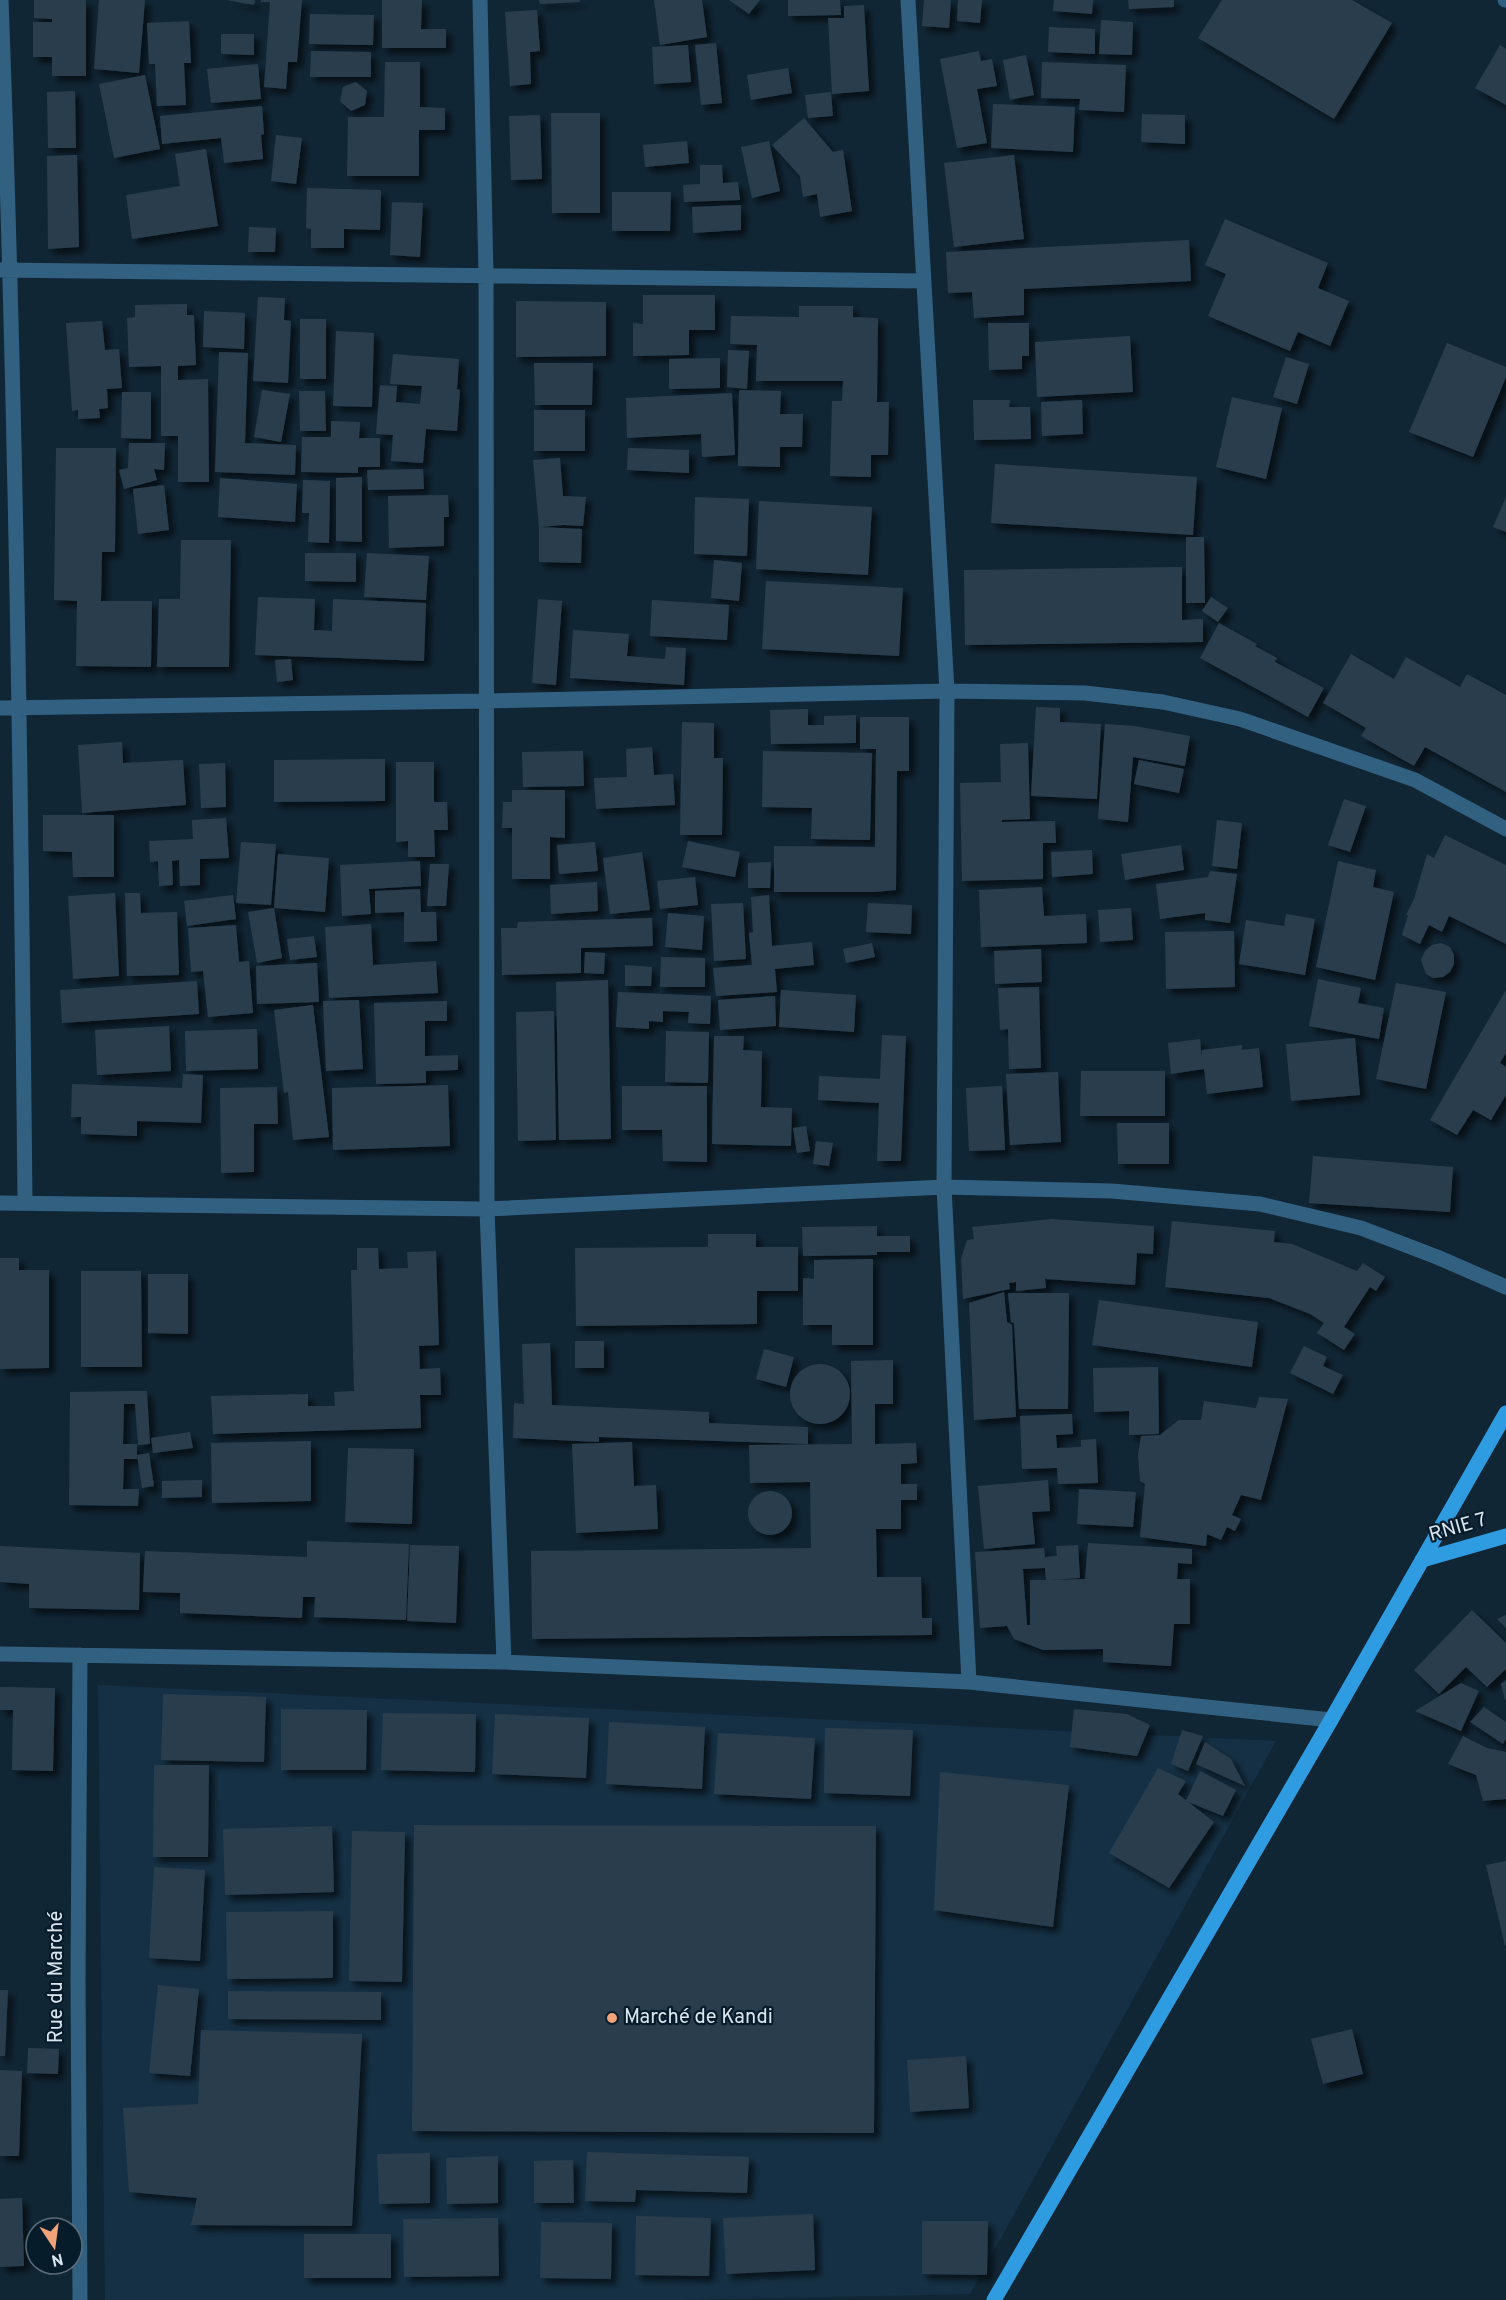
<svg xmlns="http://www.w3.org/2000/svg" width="1506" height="2300" font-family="Overpass,sans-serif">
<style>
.built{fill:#153044}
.building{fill:#293e4e;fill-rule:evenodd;filter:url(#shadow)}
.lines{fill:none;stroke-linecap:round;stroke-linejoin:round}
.street{stroke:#326081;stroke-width:15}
.primary{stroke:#2f9be0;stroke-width:15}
.poi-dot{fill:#f0a378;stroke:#071c2b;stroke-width:2}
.labels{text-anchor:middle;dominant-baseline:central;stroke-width:4.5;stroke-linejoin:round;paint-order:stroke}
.street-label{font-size:20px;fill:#d9e6f0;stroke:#071c2b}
.poi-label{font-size:20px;fill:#d9e6f0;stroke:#071c2b;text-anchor:start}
</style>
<defs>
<filter id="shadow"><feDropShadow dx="5.5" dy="5.5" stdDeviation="3" flood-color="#0009"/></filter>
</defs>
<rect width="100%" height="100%" fill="#112635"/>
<path class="built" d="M98,1685L1276,1741L970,2294L685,2300H105Z"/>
<path class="building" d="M34,0H86V76H52V57H33V22H52V19L34,18Z
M99,0H145L139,73L94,69Z
M226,0H255L254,5Z
M261,0H302L297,62H288L286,89L264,87L270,2H261Z
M382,0H422L421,29H446V48H382Z
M539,0H580V2L540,4Z
M654,0H702L707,37L660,45Z
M729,0H760L749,14Z
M788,0H840L841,15L788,16Z
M924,0H951L949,28L922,26Z
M958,0H982L980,23L957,21Z
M1054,0H1093L1092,14L1053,11Z
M1128,0H1174V7L1129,9Z
M1222,0H1352L1392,23L1334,119L1198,38Z
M864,5L869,91L832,94L828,18H844V6Z
M537,10L540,51L530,52L531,84L510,86L505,12Z
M310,14L374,15L373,45L309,44Z
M1101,20L1133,22L1132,55L1099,54Z
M189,21L191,63H184L186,105L157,106L155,64H149L147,23Z
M1049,27L1095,29V54L1048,52Z
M221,34H254V55L221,54Z
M716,43L722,103L701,105L695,45Z
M688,45L691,82L654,84L652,47Z
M1500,45L1506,49V105L1475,88Z
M311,51L371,52V77H310Z
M979,51L981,61L992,59L997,86L977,89L987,143L957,148L940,59Z
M1026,55L1034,95L1010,100L1003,60Z
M385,62H420V107L445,108V130H419V176H347L348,117H384Z
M1042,62L1126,65L1124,112L1079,110L1080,99L1041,98Z
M258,64L261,99L211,103L207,69Z
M788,68L792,93L751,100L747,75Z
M145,75L160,149L114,158L99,84Z
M356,82L367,91L365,105L351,111L340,101L343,87Z
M75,91L76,148H48L47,92Z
M831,92L833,116L808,118L805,95Z
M993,104L1075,107L1073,152L991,148Z
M262,106L264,134L261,135L263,159L224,163L221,138L162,144L160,116Z
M551,113H600V213H552Z
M1142,114L1185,115V144L1141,142Z
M540,115L542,179L511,180L509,116Z
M804,118L833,152L843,150L852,211L820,217L817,194L803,197L800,176L772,145Z
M276,135L302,138L296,184L271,181Z
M687,141L689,163L645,167L643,145Z
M769,141L780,191L752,198L741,147Z
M206,149L218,226L132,239L126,195L180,186L175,154Z
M77,155L79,247L48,249L47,156Z
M1014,155L1024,239L954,247L944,163Z
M700,165H722L723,183L738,182L740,200L684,202L683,185L700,184Z
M307,188L381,190L380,230L344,229V248H311V229L306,228Z
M612,192H671L670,231H612Z
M392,202L423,203L420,257L390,255Z
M741,205V230L693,233L692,207Z
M1225,219L1328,263L1318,288L1349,301L1330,346L1298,332L1290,351L1208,316L1226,274L1205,265Z
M249,227L276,228L275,252H248Z
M1189,240L1191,281L1024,289V315L974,318L972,292L948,293L946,252Z
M643,295H715V330H689V355L633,356V323L643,324Z
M258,297L285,298L284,320L291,321L288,383L253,381Z
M516,301L606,302V356L516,357Z
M187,304V315H194L196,365L178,366V380L208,379L209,482H178V436H161V366L129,367L127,318L135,317V305Z
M799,306H853V317L878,318L877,402H889L888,455H871V477L830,476L832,401H842L843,381H756L757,345L730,344L731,316L799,317Z
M204,311L245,313L244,349L203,347Z
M300,319H326V379H300Z
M102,321L105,350L119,349L122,388L107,389L108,408L99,409L100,418L78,419V410L72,411L66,323Z
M988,323H1029V356H1022V369L989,370Z
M336,331L374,333L372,407L333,406Z
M1130,336L1133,392L1037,397L1035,342Z
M1447,343L1506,367V377L1473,457L1409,432Z
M728,350L749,351L747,389L727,387Z
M219,352L248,353L245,443L296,445L295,475L215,472Z
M393,354L459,359L457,389L460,390L457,431L426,429L423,463L391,461L393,435L376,434L380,385L397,386L396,402L420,404L422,386L390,384Z
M1286,357L1309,364L1297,404L1273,397Z
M720,358V388L669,389V359Z
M534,363H593L592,405H535Z
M262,390L290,394L281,442L254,437Z
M739,390L781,391L780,414H803L802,447H780V467L738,466Z
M299,391H325L326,431H300Z
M122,392H151V439L121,438Z
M732,393L735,455L702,457L701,434L627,438L626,398Z
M1232,397L1282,408L1266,479L1216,467Z
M973,400H1010L1009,407H1030L1031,439L974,440Z
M1082,400L1083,434L1042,436L1041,402Z
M534,410H585V451H534Z
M331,421L360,422L359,438H380V467H358V473L301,472L302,437H331Z
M129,443H165L164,470L154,469L157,480L124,489L119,470L128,468Z
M56,448H116L115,552H102L101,601H152L151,667L76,666L77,601L54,600Z
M628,448L689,450V473L627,470Z
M560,458L563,496L586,497L583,526L564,525L539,527L533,460Z
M995,464L1197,477L1193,535L991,523Z
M423,469L424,489L368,490L367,470Z
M362,477V542L336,541V478Z
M220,478L297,484L295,522L218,517Z
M303,480L330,481L329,543L308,542L309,513H302Z
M164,485L169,530L138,534L133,489Z
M448,495L449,517H444V546L389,548L388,496Z
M695,497L749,499L747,556L694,554Z
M1506,497V532L1493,527Z
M759,501L872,507L868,575L756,569Z
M539,527L582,529L581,563L539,562Z
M1186,537H1204L1205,603H1186Z
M181,540H231L229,667H157L159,599H180Z
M305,553H356V582L305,581Z
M367,553L429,556L426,600L364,597Z
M714,560L742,563L739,601L711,598Z
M1182,567V620L1203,619V642L965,645L964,570Z
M766,581L903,588L899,656L762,649Z
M258,597L315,599L314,630L332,631L333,599L426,603L424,661L255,655Z
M1211,597L1228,608L1218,622L1202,611Z
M538,599L562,601L556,685L532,683Z
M652,600L729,605L727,640L650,636Z
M1219,623L1257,644L1255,646L1277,658L1275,662L1324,688L1308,717L1200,658Z
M573,630L629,634L627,656L665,659L666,647L686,648L684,685L570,678Z
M1351,654L1394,679L1406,657L1460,687L1467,674L1506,695V792L1425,747L1414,766L1361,736L1366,728L1323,703Z
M291,659L293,680L277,682L275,660Z
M1036,707L1060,708V722L1101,724L1097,799L1031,796Z
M808,709V725H824V716L856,715V743L771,744L770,710Z
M860,717H909V771H897L896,890L875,892H774V846L875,847L876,749H860Z
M682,722L714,723V758H723L722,835H680Z
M1105,724L1135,726L1190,736L1185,766L1133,757L1128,822L1098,819Z
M122,742L123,763L183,760L186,805L82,813L78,745Z
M1028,743L1030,819L1002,820V822L1055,821L1056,843H1043V879L962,881L960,783L1001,782L1000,744Z
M652,747L654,775L673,774L675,805L596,809L594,778L627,777L626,749Z
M583,751L584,786L523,787L522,752Z
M763,751L872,753L870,840L811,839L812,808L762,807Z
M385,759V801L274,802V760Z
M1139,760L1184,769L1179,793L1134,784Z
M396,762H434V802H447L448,830H434L435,857H408V841L396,842Z
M225,763L226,807L201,808L199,764Z
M512,790H565V838L550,837V879H512V828H502L503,802H512Z
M1344,799L1366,806L1350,852L1328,845Z
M43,815H114V877H73L72,852L43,851Z
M226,818L229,858L200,859V885L180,886L179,860L172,861L173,885L159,886L158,861L150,862L149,841L193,839L192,820Z
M1217,820L1242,823L1237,869L1212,866Z
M1445,835L1506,865V944L1449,916L1442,932L1429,925L1420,944L1402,935L1408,915H1406L1414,899L1427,854L1434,858Z
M688,841L740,852L735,877L682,867Z
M241,842L276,844L271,905L236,903Z
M595,842L598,871L559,874L557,845Z
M1181,845L1184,870L1125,880L1121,854Z
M1092,850L1093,874L1052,877L1051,852Z
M642,852L650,910L610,914L603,858Z
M278,854L329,858L325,912L274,908Z
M420,861L421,886L369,889L371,914L342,916L340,865Z
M1338,861L1376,870L1373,887L1394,892L1375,980L1316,967Z
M771,862L770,888H748V863Z
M430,864H449L446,906H427Z
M1210,871L1237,874L1230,923L1205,920V913L1160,919L1156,884L1208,877Z
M695,877L698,905L660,909L657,881Z
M597,882L598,911L551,914L550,885Z
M1042,887L1044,916L1086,914L1087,943L981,947L979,890Z
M420,889L421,912H436L437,941L404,942V912L375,913V891Z
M115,893L119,976L73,979L68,896Z
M125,893H140L141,913L177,912L179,975L127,976Z
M233,895L236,919L187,926L184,901Z
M769,895L772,946L812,942L814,965L775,969L777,992L716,996L713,968L752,965L749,933L753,932L751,897Z
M743,903L746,959L714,961L711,904Z
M868,903L912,905L911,934L866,932Z
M274,908L282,958L257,963L248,912Z
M1131,908L1133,940L1100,942L1098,910Z
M668,913L704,916L702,950L665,947Z
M1286,914L1315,919L1305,975L1239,964L1246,920L1284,926Z
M652,918L653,946L581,948V973L502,975L501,928H517L518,922Z
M371,924L373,965L436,961L438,993L329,998L325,927Z
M236,925L239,962L249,961L253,1013L208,1017L203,971L191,972L188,928Z
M1234,931L1235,987L1166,989L1165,932Z
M314,936L317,957L290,960L287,939Z
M872,943L875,957L846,963L843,949Z
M1441,943L1450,947L1454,955V964L1450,972L1443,977L1433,978L1426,974L1421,960L1425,951L1432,945Z
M1041,949L1042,982L995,984L994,951Z
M585,952L605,953L604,974L584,973Z
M661,957L705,958V987H660Z
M317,963L319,1002L257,1004L256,966Z
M625,965L652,967L651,986H625Z
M1318,979L1361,988L1358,1003L1384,1008L1379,1039L1309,1026Z
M608,980L611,1139L559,1140L556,982Z
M197,981L199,1014L62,1023L60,990Z
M1396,983L1446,992L1426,1089L1376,1079Z
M1039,987L1041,1068L1009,1069L1008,1029L1000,1030L998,988Z
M781,990L856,995L854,1032L779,1027Z
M1506,990V1053L1500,1063L1506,1067V1095L1491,1120L1473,1110L1457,1135L1430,1120Z
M618,992L711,996L710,1024L688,1023L689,1012L663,1011V1022L649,1021V1029L616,1027Z
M775,996L776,1026L720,1030L718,1000Z
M359,1000L363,1069L326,1071L323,1001Z
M447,1001V1021H425V1056L458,1055V1070L426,1071V1083L376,1084L374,1003Z
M313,1005L329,1137L293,1140L288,1092L284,1093L274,1010Z
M554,1011L556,1140L518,1141L516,1012Z
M169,1026L171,1071L97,1075L95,1030Z
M257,1029L258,1069L186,1071L185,1031Z
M666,1031L709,1032L708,1083L665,1082Z
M882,1035L906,1036L901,1161H877L879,1103L818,1100L819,1076L880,1079Z
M714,1036H744L743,1050L762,1051L761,1107L792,1108L791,1146L712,1144Z
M1355,1038L1360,1095L1291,1101L1286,1044Z
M1200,1039L1202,1058V1050L1242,1045V1050L1259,1048L1263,1087L1207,1094L1204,1069L1171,1074L1168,1043Z
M1081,1071H1165V1116H1080Z
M1058,1072L1061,1142L1010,1145L1006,1074Z
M183,1074L203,1075L201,1123L137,1121V1136L81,1134V1117H71L72,1084L182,1088Z
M448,1085L450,1146L333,1150L332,1088Z
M622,1086H707V1162L663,1161L662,1130H622Z
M1002,1086L1005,1150L969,1151L966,1088Z
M277,1087L278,1124H254V1172L221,1173L220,1088Z
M1117,1123H1169V1164H1118Z
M806,1126L810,1151L797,1153L793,1128Z
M816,1141L833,1143L829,1166L813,1164Z
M1313,1156L1453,1167L1450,1212L1309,1203Z
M1052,1219L1154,1226L1153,1254L1137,1253L1135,1285L1045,1279L1046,1288L1016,1291V1282L1009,1283L1010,1289L963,1299L961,1259L967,1240L974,1239L972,1227Z
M1172,1221L1275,1231L1274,1242L1292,1244L1357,1271L1363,1263L1385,1277L1376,1291L1370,1287L1344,1327L1355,1334L1344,1350L1317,1333L1324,1323L1310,1314L1269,1298L1165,1287Z
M877,1226V1236H910V1252H877V1255L803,1256L802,1227Z
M708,1234H756V1247H798V1291H757V1324L576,1326L575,1248L708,1247Z
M357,1248H378L379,1269L408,1268L407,1252L436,1251L439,1345L419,1346L420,1369L440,1368L441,1395H420L421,1428L213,1434L211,1396L308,1394V1406H335L334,1392L354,1391L351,1270H357Z
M0,1258H19V1270H49V1368L0,1369Z
M873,1259V1345H832V1325H803V1278L814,1279V1260Z
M81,1271H141L142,1367H81Z
M148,1274H188V1334L148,1333Z
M1004,1292L1007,1322L1012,1325L1016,1417L974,1420L969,1303Z
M1008,1293H1069L1068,1409H1019L1014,1323L1011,1322Z
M1099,1300L1258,1322L1252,1367L1092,1345Z
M575,1341H604V1368H575Z
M550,1343L552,1405L709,1412V1423L808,1427V1444L599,1437V1442L513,1438L514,1403L524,1404L522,1344Z
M1304,1346L1327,1357L1323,1366L1343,1375L1333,1394L1290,1373Z
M764,1349L794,1357L786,1387L756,1379Z
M893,1360V1404H875V1444L916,1443L917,1463L901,1464V1484H917V1500H901V1529H876L877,1577H921L922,1618H932V1635L532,1639L531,1551L811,1548L810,1482L750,1483L749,1445L852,1444L851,1361Z
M790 1394a30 30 0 1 1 60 0a30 30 0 1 1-60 0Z
M1158,1367L1159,1434L1129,1435V1411L1094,1412L1093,1368Z
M134,1391H147L150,1444L138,1445L135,1404H124L123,1444H137V1459H124L123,1489H139L138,1506L69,1505L70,1392Z
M1259,1397L1288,1399L1261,1500L1241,1495L1232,1515L1241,1519L1235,1531L1227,1527L1221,1540L1207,1534L1206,1546L1140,1537L1145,1484L1140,1481L1138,1455L1141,1436L1160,1435L1179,1420H1201L1204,1401L1256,1408Z
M1072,1414L1073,1434L1056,1435L1057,1448L1081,1447V1440L1096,1439L1098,1483L1058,1484L1057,1468L1022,1469L1020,1416Z
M190,1432L193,1448L153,1453L151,1438Z
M311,1441V1501L212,1503L211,1443Z
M632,1442L634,1486L656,1485L658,1529L576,1533L572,1444Z
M348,1448L414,1449L412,1524L345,1522Z
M149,1453L154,1486L142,1488L137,1455Z
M202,1480V1497L162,1498V1481Z
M1048,1480L1050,1511L1032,1512L1035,1544L984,1549L978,1486Z
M1079,1489L1136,1492L1133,1527L1077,1524Z
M748 1513a22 22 0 1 1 44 0a22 22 0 1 1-44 0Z
M307,1541L409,1544L406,1620L314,1617L315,1597H303L302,1618L180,1613V1593L143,1592L145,1551L307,1557Z
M1088,1543L1192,1549V1564L1178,1563L1177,1579H1190V1624H1174L1171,1666L1103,1662V1649L1043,1650L1014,1639L1007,1626L980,1628L975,1552L1044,1548L1045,1557L1057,1556L1056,1546L1078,1545L1080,1578L1049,1580L1085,1579ZM1045,1568L1046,1580H1030V1625H1027L1023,1569Z
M410,1545L459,1546L456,1623L407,1621Z
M0,1546L140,1553L139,1610L29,1608V1584L0,1582Z
M1472,1610L1506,1643V1669L1487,1687L1466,1667L1439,1694L1414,1670Z
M1506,1615V1628L1497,1619Z
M1506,1680V1700H1505L1501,1684Z
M1461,1683L1479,1691L1461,1731L1415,1711Z
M0,1687L55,1688L53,1771L12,1770L13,1710H0Z
M163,1694L266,1697L264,1762L161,1760Z
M1484,1707L1506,1722V1739L1503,1744L1470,1722Z
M281,1709L367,1710L366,1770H281Z
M1074,1709L1127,1714L1150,1725L1137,1756L1070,1747Z
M383,1713L476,1714L475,1772L381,1770Z
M495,1714L589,1718L586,1778L492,1774Z
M609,1722L705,1727L702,1789L606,1784Z
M825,1728L913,1730L910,1796L824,1793Z
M1182,1730L1203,1736L1188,1771L1171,1764Z
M718,1733L815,1738L811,1799L714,1794Z
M1463,1736L1487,1748L1506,1752V1799L1483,1801L1476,1775L1448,1764Z
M1205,1742L1231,1759L1245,1786L1196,1764Z
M154,1765H209L208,1857H153Z
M1158,1768L1186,1781L1178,1794L1214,1822L1169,1888L1109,1853Z
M1200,1771L1236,1790L1223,1816L1186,1801Z
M940,1772L1069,1785L1053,1927L934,1910Z
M414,1825L876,1826L874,2133L412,2131Z
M332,1826L334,1892L225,1895L223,1829Z
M352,1831L405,1832L402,1982L349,1981Z
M1506,1861V1945L1505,1946L1486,1865Z
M154,1867L205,1870L200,1961L149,1958Z
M333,1911V1978L227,1979L226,1912Z
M158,1985L199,1989L190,2076L149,2073Z
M0,1990H8L5,2056H0Z
M228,1991L381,1992V2020L228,2019Z
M1352,2029L1363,2074L1323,2084L1311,2039Z
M201,2030L362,2034L352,2226L191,2225L197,2198L129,2192L123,2108L198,2104Z
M28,2048L59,2049L58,2074L27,2073Z
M966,2056L969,2108L910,2112L907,2060Z
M0,2070L22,2071L19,2156H0Z
M587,2152L749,2157L747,2193L636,2190L635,2202L585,2201Z
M430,2153V2203L379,2204L377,2154Z
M498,2156V2203L447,2204L446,2158Z
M573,2160L574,2203H534V2161Z
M22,2198L24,2266L0,2267V2199Z
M813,2214L815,2270L726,2274L723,2218Z
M636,2216L711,2218L709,2276L635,2275Z
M498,2218L499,2276L404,2277L403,2219Z
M922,2221H988L987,2275L922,2274Z
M541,2222L612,2223L611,2279L540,2278Z
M304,2234H391V2278H304Z"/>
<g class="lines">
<path class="street" d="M1,0C16,401 21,801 25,1202
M480,0L486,275L487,1209L504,1662
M908,0L947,691L944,1187L969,1682
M1505,0H1506
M0,270L924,281
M0,708L485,701L947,691L1085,693L1163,702L1240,719L1415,780L1506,829
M0,1203L487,1209L944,1187L1112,1191L1260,1204L1361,1228L1437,1257L1506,1287
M0,1654L504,1662L969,1682L1331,1720
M80,1655L78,1980L80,2300"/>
<path class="primary" d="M1422,1560L1506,1536
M994,2300L1331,1720L1506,1413"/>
</g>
<circle class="poi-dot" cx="612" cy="2018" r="6"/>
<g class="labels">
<g class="street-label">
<text transform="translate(1458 1528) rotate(-16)">RNIE 7</text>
<text transform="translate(57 1977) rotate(-90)">Rue du Marché</text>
</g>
<g class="poi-label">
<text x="624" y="2018">Marché de Kandi</text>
</g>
</g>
<g transform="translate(54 2246) rotate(167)"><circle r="28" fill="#071c2b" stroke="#5b6d7a" stroke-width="1.5"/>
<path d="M0-4.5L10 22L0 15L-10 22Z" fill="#f0a378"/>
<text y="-9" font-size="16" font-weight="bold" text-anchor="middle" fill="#d9e6f0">N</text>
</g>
</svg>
